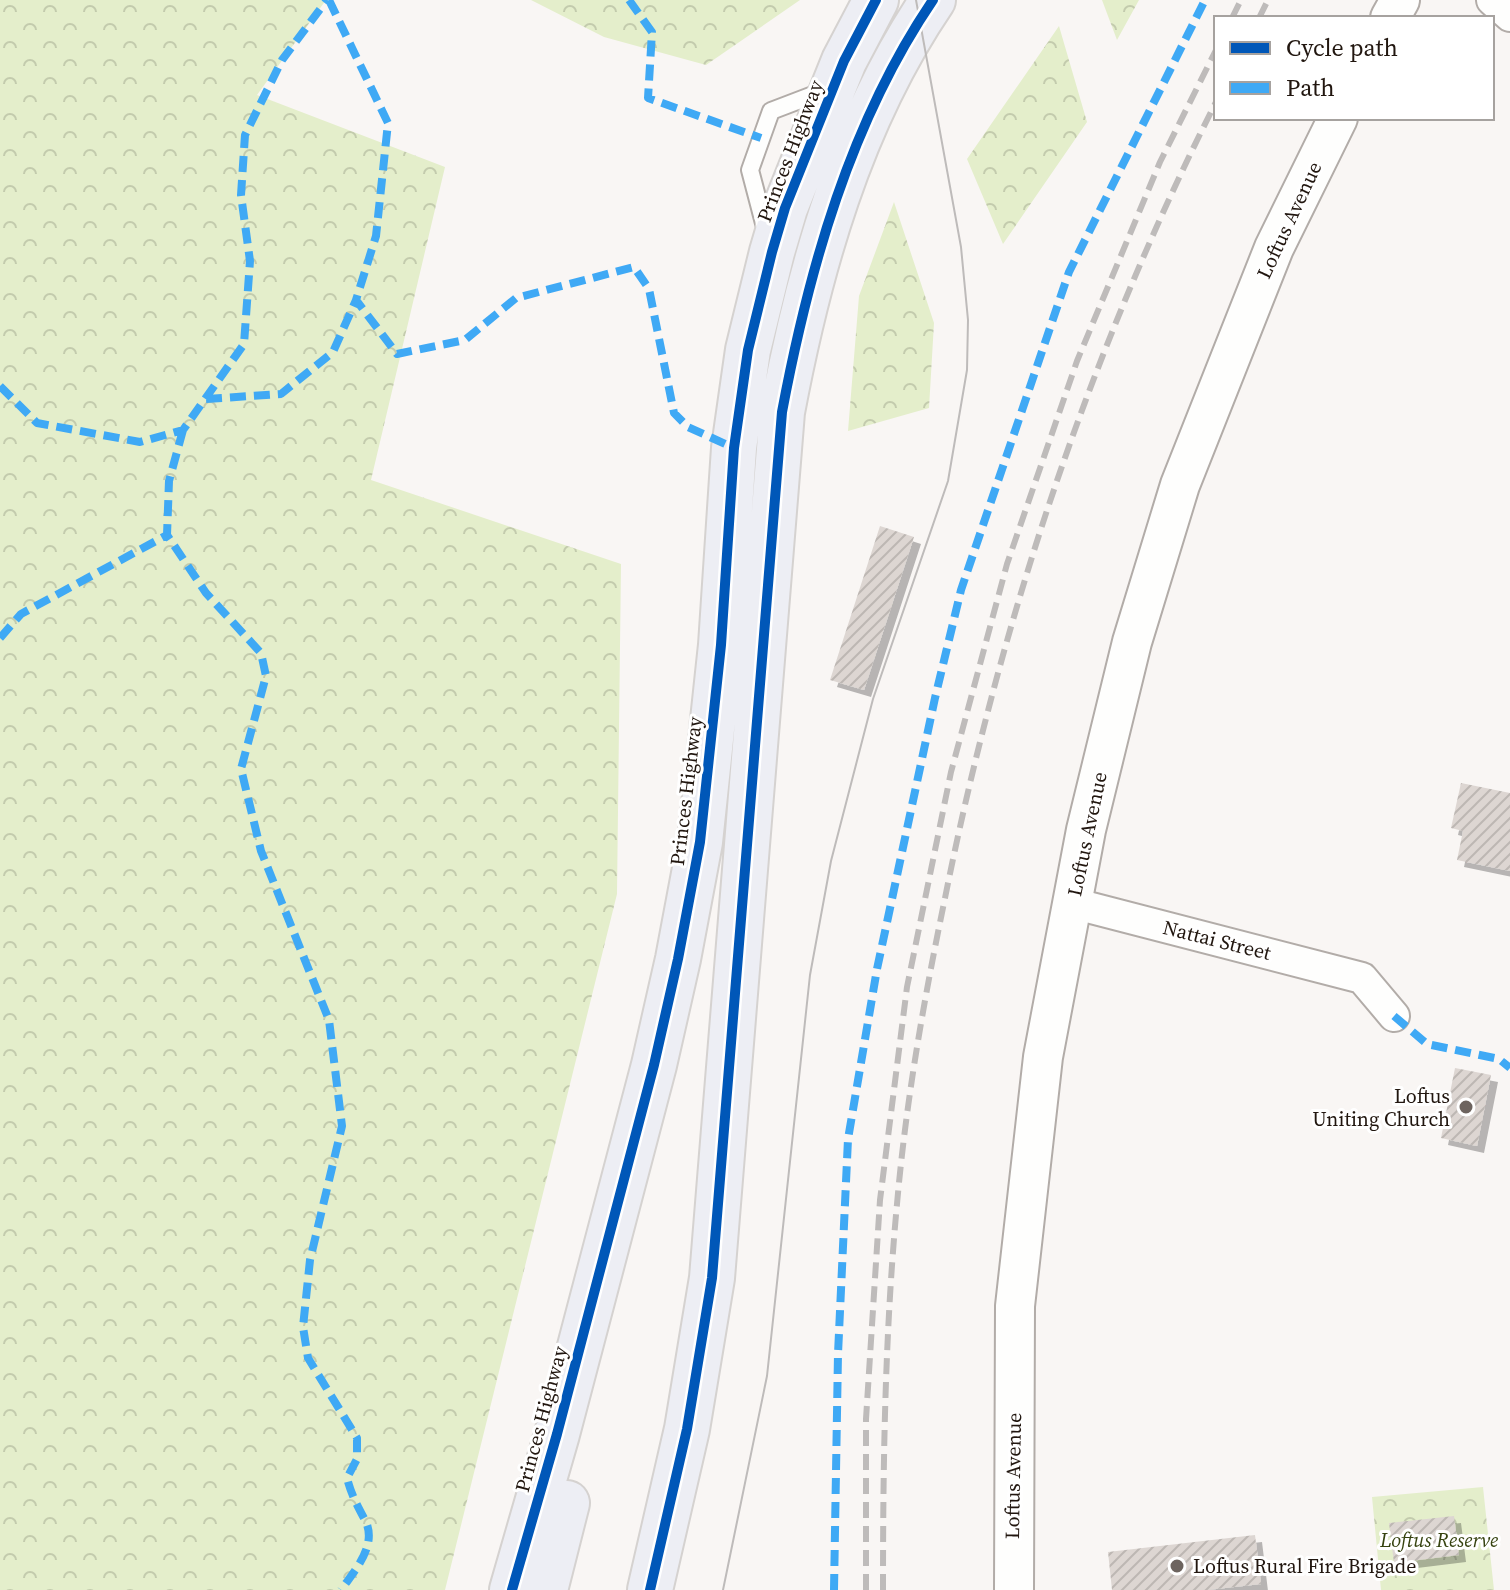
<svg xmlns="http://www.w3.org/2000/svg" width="1510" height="1590" font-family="'Source Serif 4',serif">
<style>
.forest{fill:url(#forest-crowns)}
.building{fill:url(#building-hatch);filter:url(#shadow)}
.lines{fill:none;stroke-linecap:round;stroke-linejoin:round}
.service-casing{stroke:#b2aca8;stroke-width:20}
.minor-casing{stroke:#b2aca8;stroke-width:34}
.tertiary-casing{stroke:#b2aca8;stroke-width:42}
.trunk-casing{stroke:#d5d2d0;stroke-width:48}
.service{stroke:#fefefd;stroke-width:16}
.minor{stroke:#fefefd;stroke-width:30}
.tertiary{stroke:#fefefd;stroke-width:38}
.trunk{stroke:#edeef4;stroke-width:44}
.tram{stroke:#bebbba;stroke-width:2}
.rail{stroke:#bebbba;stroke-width:6;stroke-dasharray:16 8;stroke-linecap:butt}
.quiet{stroke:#3fa9f5;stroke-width:8;stroke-dasharray:16 8;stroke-linecap:butt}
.cycleway-casing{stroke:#fff;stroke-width:15}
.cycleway{stroke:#0057b8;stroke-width:10}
.poi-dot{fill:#6d645f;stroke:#fff;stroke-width:3}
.labels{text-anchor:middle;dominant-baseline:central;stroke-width:6;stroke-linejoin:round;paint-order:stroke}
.street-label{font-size:20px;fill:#21160f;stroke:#fff}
.poi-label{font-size:20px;fill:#21160f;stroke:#fff;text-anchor:end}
.park-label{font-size:20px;font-style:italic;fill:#35420f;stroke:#fff}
</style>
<defs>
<pattern id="forest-crowns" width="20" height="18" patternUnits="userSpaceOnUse" patternTransform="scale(2)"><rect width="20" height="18" fill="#e4eecb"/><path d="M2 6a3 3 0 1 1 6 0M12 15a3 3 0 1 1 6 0" fill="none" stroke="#c3cbad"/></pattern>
<pattern id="building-hatch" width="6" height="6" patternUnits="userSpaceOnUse" patternTransform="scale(2)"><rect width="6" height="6" fill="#ddd6d2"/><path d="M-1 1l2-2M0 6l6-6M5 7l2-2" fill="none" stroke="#bdb7b3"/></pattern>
<filter id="shadow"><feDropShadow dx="7" dy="7" stdDeviation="0" flood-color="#0004"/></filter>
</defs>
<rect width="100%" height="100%" fill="#f9f6f4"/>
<path class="forest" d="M0,0H326L257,95L445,167L371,480L621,564L617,894L445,1590H0Z
M531,0H800L706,65L604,37Z
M1102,0H1139L1117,40Z
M1059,26L1087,122L1003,244L967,159Z
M894,202L934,323L929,408L848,431L859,296Z
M1483,1487L1494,1590H1381L1372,1497Z"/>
<path class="building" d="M880,526L914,537L864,690L830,680Z
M1461,783L1510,793V871L1457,860L1463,831L1451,828Z
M1455,1068L1491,1075L1477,1146L1441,1138Z
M1454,1516L1459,1555L1394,1563L1389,1523Z
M1255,1535L1261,1584L1207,1590H1112L1108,1552Z"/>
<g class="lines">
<g class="service-casing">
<path id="service" d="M766,231L750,170L771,111L826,90"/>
</g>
<g class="minor-casing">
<path id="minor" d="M1492,0L1510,16
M1072,903L1362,978L1394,1016"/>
</g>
<g class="tertiary-casing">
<path id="tertiary" d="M1390,18L1400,0
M1014,1590L1015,1306L1043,1057L1086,830L1132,642L1180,485L1274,248L1338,118"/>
</g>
<g class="trunk-casing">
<path id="trunk" d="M512,1590L557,1434L654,1065L678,959L700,842L721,645L734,448L748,350L772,252L785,208L844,61L876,0
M545,1590L567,1503
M650,1590L687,1429L712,1278L782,412C809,269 850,122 933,0"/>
</g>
<use href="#service" class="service"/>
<use href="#minor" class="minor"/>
<use href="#tertiary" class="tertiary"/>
<use href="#trunk" class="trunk"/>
<path class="tram" d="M723,1590L767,1376L810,975L831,861L873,699L948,481L967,370L968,320L961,247L916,0"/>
<path class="rail" d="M1232,18L1241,0
M1259,18L1268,0
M866,1590V1419L880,1200L907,987L951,772L1007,564L1077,361L1160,162L1216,50
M883,1590C883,1461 885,1332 897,1204C906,1101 924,999 945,898C1000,623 1089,353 1216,102"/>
<path class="quiet" d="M329,0L388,123L376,236L356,300L397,354L465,340L516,298L634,267L649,289L674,413L688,427L734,448
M629,0L652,32L648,98L761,138
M0,386L37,423L140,442L183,430L244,344L250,261L241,195L245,135L282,60L327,0
M206,399L281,394L333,352L356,300
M183,430L169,481L167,535L206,593L261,653L266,676L241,769L261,851L329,1020L342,1126L310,1260L303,1327L308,1358L357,1438V1459L347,1478C351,1494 357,1505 365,1520C378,1545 355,1570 341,1590
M0,638L21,614L167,535
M1394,1016L1427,1044L1499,1059L1510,1068
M834,1590L838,1354L848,1139L877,969L935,698L961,590L1069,272L1205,0"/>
<g class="cycleway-casing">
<path id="cycleway" d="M512,1590L557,1434L654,1065L678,959L700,842L721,645L734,448L748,350L772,252L785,208L844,61L876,0
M650,1590L687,1429L712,1278L782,412C809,269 850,122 933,0"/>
</g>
<use href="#cycleway" class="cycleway"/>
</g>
<g class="poi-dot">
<circle cx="1466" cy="1107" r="8"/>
<circle cx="1177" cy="1566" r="8"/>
</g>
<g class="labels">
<g class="street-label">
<text transform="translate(790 151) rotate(-69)">Princes Highway</text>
<text transform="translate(1289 220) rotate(-65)">Loftus Avenue</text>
<text transform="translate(686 791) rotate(-83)">Princes Highway</text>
<text transform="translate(1087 834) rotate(-78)">Loftus Avenue</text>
<text transform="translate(1217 940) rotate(14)">Nattai Street</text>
<text transform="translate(541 1419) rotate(-75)">Princes Highway</text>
<text transform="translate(1013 1476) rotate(-89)">Loftus Avenue</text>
</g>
<g class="poi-label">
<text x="1450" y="1096">Loftus<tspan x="1450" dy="23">Uniting Church</tspan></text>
<text x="1193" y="1566" text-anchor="start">Loftus Rural Fire Brigade</text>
</g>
<g class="park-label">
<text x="1439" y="1540">Loftus Reserve</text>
</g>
</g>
<rect x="1214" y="16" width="280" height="104" fill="#ffffff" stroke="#a6a29f" stroke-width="2"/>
<rect x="1230" y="42" width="40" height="12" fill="#0057b8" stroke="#a6a29f" stroke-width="2"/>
<text x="1286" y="56" font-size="24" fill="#21160f">Cycle path</text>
<rect x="1230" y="82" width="40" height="12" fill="#3fa9f5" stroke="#a6a29f" stroke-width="2"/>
<text x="1286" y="96" font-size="24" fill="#21160f">Path</text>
</svg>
